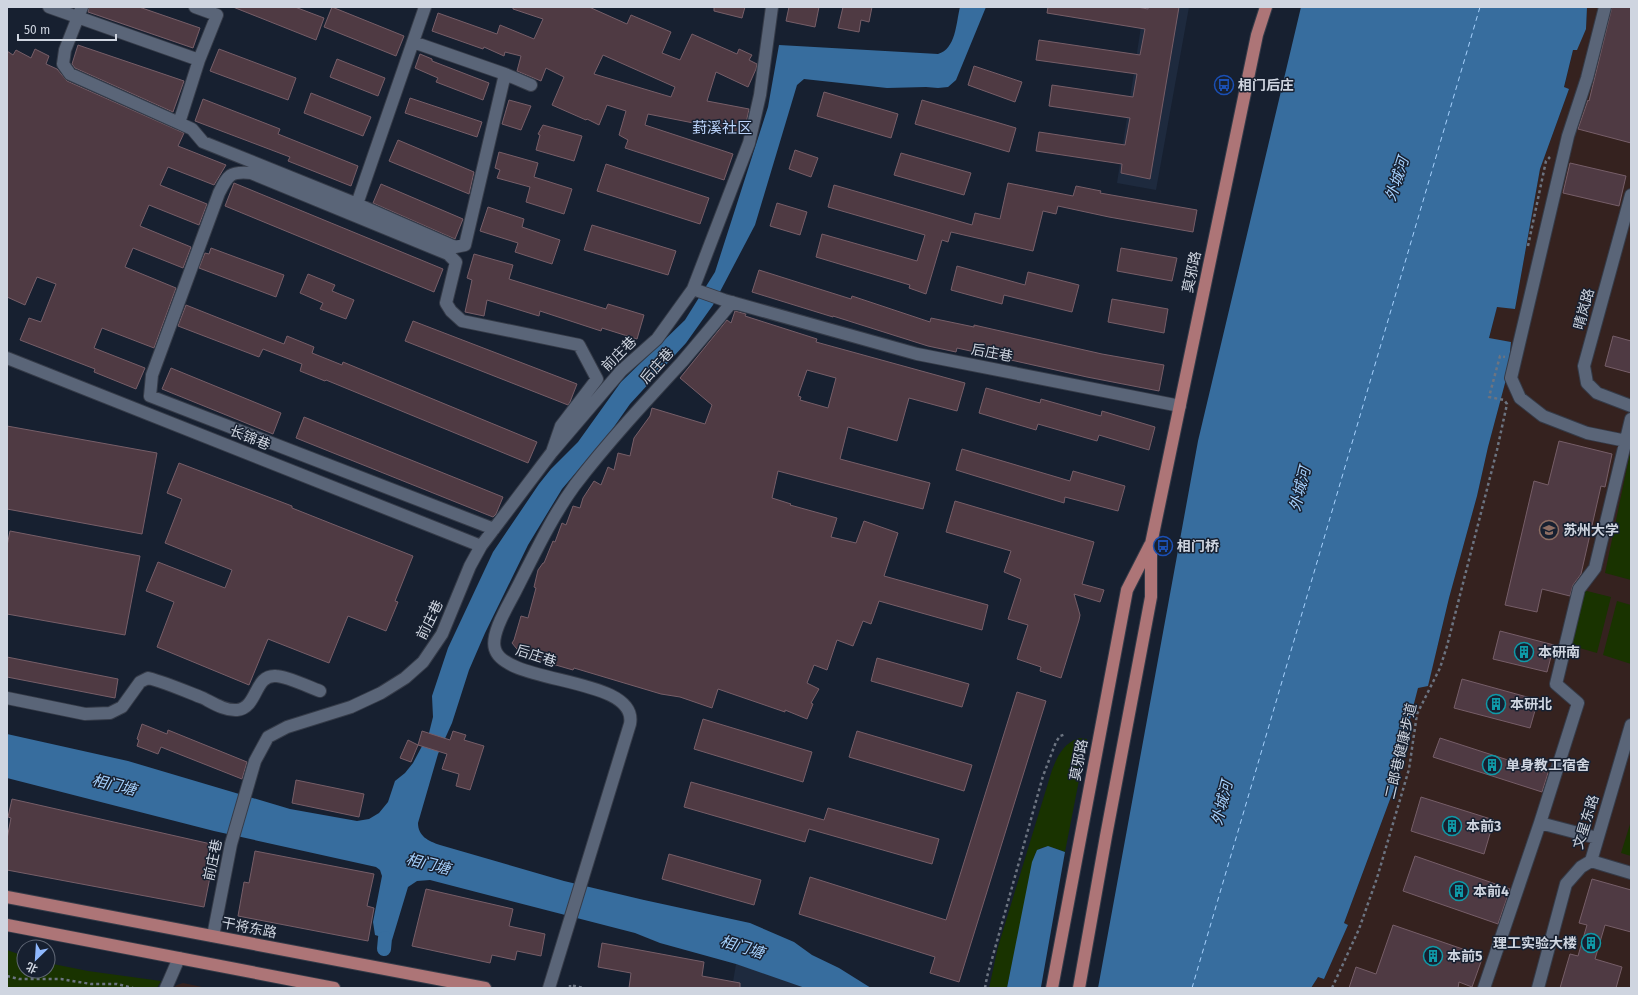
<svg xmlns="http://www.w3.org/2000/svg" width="1638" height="995" font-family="'Fira Sans','Noto Sans SC',sans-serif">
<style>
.built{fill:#1e2a3e}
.education{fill:#35221f}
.green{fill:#193300}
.water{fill:#376d9e}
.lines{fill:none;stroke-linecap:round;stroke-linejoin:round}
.canal{stroke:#376d9e;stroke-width:14}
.ferry{stroke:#a6d1fd;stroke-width:1;stroke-dasharray:5 4;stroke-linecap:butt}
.building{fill:#4f3a43;stroke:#765e68;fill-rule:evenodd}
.minor-casing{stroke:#353b48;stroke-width:14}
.major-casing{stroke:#353b48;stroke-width:14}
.path{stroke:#6c7481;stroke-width:2.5;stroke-dasharray:3 3;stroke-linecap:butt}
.minor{stroke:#5a6578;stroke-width:12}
.major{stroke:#ad7577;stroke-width:12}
.labels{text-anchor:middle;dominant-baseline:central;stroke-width:3;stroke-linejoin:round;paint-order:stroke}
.poi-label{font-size:14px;font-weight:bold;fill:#cfd5e0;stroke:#172030;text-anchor:start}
.street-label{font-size:14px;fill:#cfd5e0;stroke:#172030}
.neighbourhood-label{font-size:15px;fill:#bcd4fb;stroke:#172030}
.water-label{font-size:15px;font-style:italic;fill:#a6d1fd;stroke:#172030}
</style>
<rect width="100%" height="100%" fill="#172030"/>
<path class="built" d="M1144,7H1189L1156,190L1117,183Z
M736,964L762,972L805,988H732Z"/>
<path class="education" d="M1587,7H1631V988H1311L1318,977L1324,979L1348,925L1344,923L1395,786L1390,784L1401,754L1418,687L1438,645L1449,598L1477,496L1488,447L1508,372L1511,342L1489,339L1497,306L1515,309L1540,169L1569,89L1564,88L1573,50L1586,29Z
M183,983L207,988H173L177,985Z"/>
<path class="green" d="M1631,448V580L1605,573Z
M1583,590L1611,597L1597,653L1569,645Z
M1617,601L1631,605V664L1603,655Z
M1079,738L1087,739L1065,852C1055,848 1042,842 1035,854L1007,988H989L998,947L1052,770C1058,755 1063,744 1079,738Z
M1631,821V856L1621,853Z
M7,950L24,956V971H48V963L88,971L161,981L157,988H7Z"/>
<path class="water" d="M960,7H986L956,80L948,87L938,88L926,87L887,88L804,79L797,85L755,225L713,305L686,343L630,404L611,431L562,489L528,545L485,633L469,670L452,723L438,754L418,823C418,836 428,841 440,845L564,881L644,900L750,923L794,942L812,955L839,968L871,988H805L736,964L660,943L635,933L430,880L417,881L408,887L392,940L375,935L373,922L382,876L380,870L376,867L214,831L7,778V734L128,761L290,809L357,821L369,819L379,813L388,802L395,781L405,773L413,763L429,733L433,717L432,696L448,648L493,552L539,484L551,469L578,442L621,382L685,320L715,272L768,107L779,45L938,54C956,49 956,23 960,7Z
M1301,7H1587L1586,29L1577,50H1573L1564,87L1569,89L1540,169L1515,309L1497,307L1489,338L1511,342L1508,372L1488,447L1477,496L1449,598L1428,686L1418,688L1401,754L1390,783L1395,786L1344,923L1348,925L1324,979L1318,977L1311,988H1098L1198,441Z
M1048,846L1065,852L1041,987L1043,988H1007L1032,862L1037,850Z"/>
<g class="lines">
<path class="canal" d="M384,949L385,938"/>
<path class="ferry" d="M1192,988L1480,7"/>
</g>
<path class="building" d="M89,7H139L200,28L193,48L88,12Z
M233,7H295L324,18L316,40Z
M332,7L404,36L396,56L324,27Z
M513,7H589L627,24L631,15L671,32L662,53L680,60L692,34L737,54L739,49L752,55L749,60L757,64L756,69L748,87L716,72L707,101L749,109L744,133L648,114L645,125L733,154L724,180L625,148L628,140L619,135L626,111L607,105L599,125L587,119L586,120L552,105L564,77L546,68L541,81L517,71L521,56L505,52L504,56L484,47L483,49L432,31L438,13L497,34L500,25L534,39L543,19L513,9ZM603,55L675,87L671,97L594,74Z
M714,7H745L742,18L714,11Z
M789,7H819L815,27L786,21Z
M843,7H872L869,22L861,20L859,32L838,28Z
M1048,7H1137L1148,9V7H1179L1150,179L1121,173L1122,164L1036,151L1039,132L1125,145L1130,118L1049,106L1052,85L1133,97L1137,74L1036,60L1039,40L1140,55L1145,29L1047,13Z
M1612,7H1631V143L1578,129L1588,100L1589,101Z
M78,45L184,81L173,112L75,68L72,64Z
M35,49L49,56L46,64L57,69L67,81L184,133L178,146L226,165L214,185L168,167L160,185L207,204L199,225L149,205L140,226L191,247L183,268L133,248L125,267L176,288L154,348L102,328L94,348L145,368L136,389L94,372L95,369L20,340L29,318L41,322L56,284L37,277L25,305L7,297V51L13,55L16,50L31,58Z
M219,49L296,78L288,100L210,71Z
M420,54L432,59V61L489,83L483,100L436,82L438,78L415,68Z
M337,59L385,78L378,96L330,77Z
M974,66L1022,82L1015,102L968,85Z
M824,92L898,114L891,138L817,116Z
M311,93L371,117L363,136L304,113Z
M410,98L482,122L477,137L405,113Z
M203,99L280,129L278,134L358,166L351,186L288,161L290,157L195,121Z
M509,100L531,106L521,130L502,124Z
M922,100L1016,128L1009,152L915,124Z
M543,125L582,136L574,161L536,150L540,135L538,134Z
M398,140L474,172L469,194L389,161Z
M795,150L818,158L811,177L789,169Z
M499,152L538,163L534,177L572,189L564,214L526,202L530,187L497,178L500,170L495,168Z
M901,153L971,173L964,195L894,175Z
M1570,163L1626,176L1619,206L1563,193Z
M606,164L709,198L700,224L597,191Z
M234,183L443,269L434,292L225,206Z
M1008,183L1073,196L1076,186L1101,191L1100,193L1197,210L1193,232L1109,217L1058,206L1056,214L1043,211L1033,251L951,232L948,242L942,240L926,294L909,288L910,285L816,257L822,234L917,261L925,235L828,207L834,185L972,225L975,213L1000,219Z
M381,184L463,219L455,239L373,203Z
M777,203L807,212L800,235L770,226Z
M488,207L524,219L522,227L560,240L552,264L515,252L518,243L480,231Z
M592,225L676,251L668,275L584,250Z
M211,248L284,275L276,297L199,268L205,253L209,254Z
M1121,248L1177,258L1172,281L1117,271Z
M474,254L513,265L509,279L606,309L608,304L644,315L637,339L602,328L601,331L540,311L539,316L487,300L484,316L465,312L472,280L467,278Z
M957,266L1025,285L1028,272L1079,285L1072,312L1004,295L1002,304L951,290Z
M759,270L851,299L852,296L930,322L931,318L974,327V325L1102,354L1164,365L1159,391L1087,377L957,348L956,352L928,346L833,316V317L752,292Z
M308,274L335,285L332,291L354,300L346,319L320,309L323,303L300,293Z
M1112,299L1168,309L1164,333L1108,322Z
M186,305L284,344L287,336L314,347L312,353L342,365L343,362L537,442L528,463L326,380L325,381L300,371L302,364L263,349L259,357L178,326Z
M735,311L746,314L745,316L817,339L816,342L965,383L957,411L909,398L897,441L848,427L840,459L930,483L923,509L778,471L772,498L791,504L790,505L837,518L831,537L856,543L864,521L898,533L884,576L988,605L982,630L879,601L871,624L863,621L853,646L837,640L827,670L814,665L807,683L819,689L811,703L813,704L807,719L785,710V712L718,689L712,708L680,697L661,694L574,668L573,670L535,659L536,657L521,654L512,643L514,640L521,616L528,618L536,588L534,587L538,570L543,563H544L553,541L555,542L562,523L566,525L573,506L580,508L583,498L594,481L601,485L608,467L614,470L618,453L630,456L634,438L650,416L652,408L705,424L712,405L680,378L727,320L731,323ZM807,370L836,378L828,408L800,400L801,397L798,396Z
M413,321L577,384L570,402L568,405L405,341Z
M1613,336L1631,341V373L1605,366Z
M171,368L281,413L273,434L162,389Z
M986,388L1040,403L1041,399L1101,416L1102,411L1155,427L1149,450L1099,435L1097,441L1038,424L1036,430L979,413Z
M304,417L503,497L496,514L493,517L296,438Z
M7,426L157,453L142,534L7,509Z
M1559,441L1612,454L1605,487L1601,486L1581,574L1573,585L1570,596L1542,589L1537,612L1505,605L1534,481L1548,485Z
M962,449L1070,481L1073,471L1125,486L1118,511L1065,497L1064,503L956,470Z
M179,463L292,506V508L413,556L395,601L398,602L386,631L348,616L329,663L268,639L249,685L157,647L174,602L146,591L158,562L225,588L232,570L165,543L182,499L167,493Z
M955,501L1094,542L1082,584L1104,590L1100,602L1074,594L1080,615L1079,620L1061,678L1040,671L1041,667L1017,659L1028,625L1008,619L1021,579L1004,572L1011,551L946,532Z
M10,531L140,556L125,635L7,614V546Z
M1500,631L1554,645L1547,672L1493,659Z
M7,657L118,679L115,698L7,677Z
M877,658L969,684L962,707L871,681Z
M1462,679L1538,700L1530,728L1454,708Z
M1017,692L1046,701L959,982L930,973L935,957L799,914L810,877L946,920Z
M703,719L812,752L803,782L694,749Z
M142,724L167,734L168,730L247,762L242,779L161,747L158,754L137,746L139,740L137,739Z
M422,731L450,740L453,731L466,735L464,740L484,746L470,790L456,786L459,774L442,769L447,754L418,745L411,762L400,758L408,740L418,745Z
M857,731L972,765L964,791L849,757Z
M1440,738L1548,773L1542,792L1433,757Z
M296,780L364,794L359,817L292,803Z
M691,782L824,820L828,808L939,839L932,864L809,829L805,842L684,807Z
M1421,797L1494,820L1484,854L1411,831Z
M12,799L211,844L206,871L211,872L204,907L7,870V839L11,818L8,817Z
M255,851L374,874L367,906L374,908L368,941L238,916L244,882L249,883Z
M669,854L761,880L754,905L662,879Z
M1415,856L1510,889L1498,924L1403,891Z
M1592,879L1631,890V932L1605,925L1595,959L1622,967L1616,988H1560L1570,954L1578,956L1587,925L1579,923Z
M426,889L513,909L509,926L545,934L541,956L517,951L515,960L492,955L490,963L412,946Z
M1393,925L1483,956L1472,987L1459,982L1458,988H1349L1356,967L1376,974Z
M602,943L704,962L702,976L740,983V988H629L631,973L598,967Z"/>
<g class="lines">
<g class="minor-casing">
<path id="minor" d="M49,7L199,60
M82,7L65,50L63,64L70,74L179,123
M195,7L217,15L199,60L179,123L192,129L203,142L357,204L455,247L465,245L505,74L413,42
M1605,7L1587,78L1568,136L1511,378L1520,398L1543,416L1587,433L1631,442
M505,74L531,85
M1631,195L1584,366L1587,383L1597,393L1631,406
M357,204L425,7
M693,289L724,300L917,354L1180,406
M7,358L481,546
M494,529L150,396L152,375L219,193C228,175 230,171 251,173L448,254L456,262L446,303L451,311L462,321L579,345L597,379L561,426L552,452
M7,698L85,714L110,713L122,707L140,682L148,678C167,683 185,691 203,698C213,703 225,711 237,710C258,708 254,674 276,676C286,676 309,687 320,691
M1540,823L1597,838
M1591,861L1631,873
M213,936L231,844L255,761L268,737L287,727L351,707L381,693L405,678L423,662L442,634L470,566L481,546L552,452L621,371L657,339L693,289L749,143L760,95L772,7
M166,988L179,958
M549,988L630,724C639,676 505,685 495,649C490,634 509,604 516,590C534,555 551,518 575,485C608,442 645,402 682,362C699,342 716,322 732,302
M1484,988L1540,823L1578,703L1556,684L1579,589L1595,568L1631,419
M1538,988L1566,884L1581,867L1591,861L1631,725"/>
</g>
<g class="major-casing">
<path id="major" d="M7,897L485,988
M7,925L334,988
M1052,988L1127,590L1150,545
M1079,988L1106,836L1151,597V544L1257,35L1266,7"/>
</g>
<path class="path" d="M1528,246L1546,161L1550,157
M7,976L19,979H61L91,984H117L133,988
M570,988V985L584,988
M985,988L987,977L1043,776L1056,742L1060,736L1066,734
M1332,988L1359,929L1377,878L1409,769L1417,714L1440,668L1447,646L1497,450L1507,404L1504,400L1489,397L1500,356L1505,357"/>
<use href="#minor" class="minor"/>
<use href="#major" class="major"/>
</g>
<defs>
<g id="bus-ring" transform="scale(1)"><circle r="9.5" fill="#172030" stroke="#1a4fb4" stroke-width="1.5"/><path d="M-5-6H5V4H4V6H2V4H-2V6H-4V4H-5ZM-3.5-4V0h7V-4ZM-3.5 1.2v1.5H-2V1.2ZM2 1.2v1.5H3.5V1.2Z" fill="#1a4fb4"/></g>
<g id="university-ring" transform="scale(1)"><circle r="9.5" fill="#172030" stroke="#8d6e63" stroke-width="1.5"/><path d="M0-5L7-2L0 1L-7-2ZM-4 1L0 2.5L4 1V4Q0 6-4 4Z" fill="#8d6e63"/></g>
<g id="building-ring" transform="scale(1)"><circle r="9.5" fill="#172030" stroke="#0f9aa8" stroke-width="1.5"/><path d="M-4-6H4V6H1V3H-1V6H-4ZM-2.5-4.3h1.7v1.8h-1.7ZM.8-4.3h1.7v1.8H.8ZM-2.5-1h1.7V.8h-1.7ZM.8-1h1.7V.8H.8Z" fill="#0f9aa8"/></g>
</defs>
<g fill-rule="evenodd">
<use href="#bus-ring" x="1224" y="85"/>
<use href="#university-ring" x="1549" y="530"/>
<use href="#bus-ring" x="1163" y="546"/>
<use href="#building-ring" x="1524" y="652"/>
<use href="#building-ring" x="1496" y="704"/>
<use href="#building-ring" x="1492" y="765"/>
<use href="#building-ring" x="1452" y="826"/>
<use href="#building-ring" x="1459" y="891"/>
<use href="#building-ring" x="1591" y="943"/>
<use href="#building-ring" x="1433" y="956"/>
</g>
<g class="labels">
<g class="poi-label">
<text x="1238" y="85">相门后庄</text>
<text x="1563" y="530">苏州大学</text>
<text x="1177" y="546">相门桥</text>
<text x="1538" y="652">本研南</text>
<text x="1510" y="704">本研北</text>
<text x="1506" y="765">单身教工宿舍</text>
<text x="1466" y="826">本前3</text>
<text x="1473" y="891">本前4</text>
<text x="1577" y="943" text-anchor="end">理工实验大楼</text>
<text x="1447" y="956">本前5</text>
</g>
<g class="street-label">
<text transform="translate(1192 272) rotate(-78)">莫邪路</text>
<text transform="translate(1584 309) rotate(-75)">晴岚路</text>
<text transform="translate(992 353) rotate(11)">后庄巷</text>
<text transform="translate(619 354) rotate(-45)">前庄巷</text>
<text transform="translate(657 366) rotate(-48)">后庄巷</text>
<text transform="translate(250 438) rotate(22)">长锦巷</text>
<text transform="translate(430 620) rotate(-64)">前庄巷</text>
<text transform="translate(536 656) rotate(18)">后庄巷</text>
<text transform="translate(1401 751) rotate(-77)">二郎巷健康步道</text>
<text transform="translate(1079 760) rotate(-79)">莫邪路</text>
<text transform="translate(1586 822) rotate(-73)">文星东路</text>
<text transform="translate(213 860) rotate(-78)">前庄巷</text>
<text transform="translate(249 928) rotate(11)">干将东路</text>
</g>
<g class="neighbourhood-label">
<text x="722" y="128">葑溪社区</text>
</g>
<g class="water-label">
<text transform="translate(1397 179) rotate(-72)">外城河</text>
<text transform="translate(1300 489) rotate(-76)">外城河</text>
<text transform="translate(114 785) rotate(14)">相门塘</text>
<text transform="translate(1222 803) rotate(-76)">外城河</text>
<text transform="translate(428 864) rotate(14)">相门塘</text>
<text transform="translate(742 947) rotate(17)">相门塘</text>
</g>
</g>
<rect width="1638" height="995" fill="none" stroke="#cfd5e0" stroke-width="16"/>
<g transform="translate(36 959) rotate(205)"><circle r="19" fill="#172030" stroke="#616876"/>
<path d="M0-3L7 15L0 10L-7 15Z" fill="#8fb8fd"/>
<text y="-6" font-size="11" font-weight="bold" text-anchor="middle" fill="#cfd5e0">北</text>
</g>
<path d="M18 34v6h98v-6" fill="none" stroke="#cfd5e0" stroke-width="2"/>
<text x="24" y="34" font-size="12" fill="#cfd5e0" stroke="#172030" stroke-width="3" paint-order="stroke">50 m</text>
</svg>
